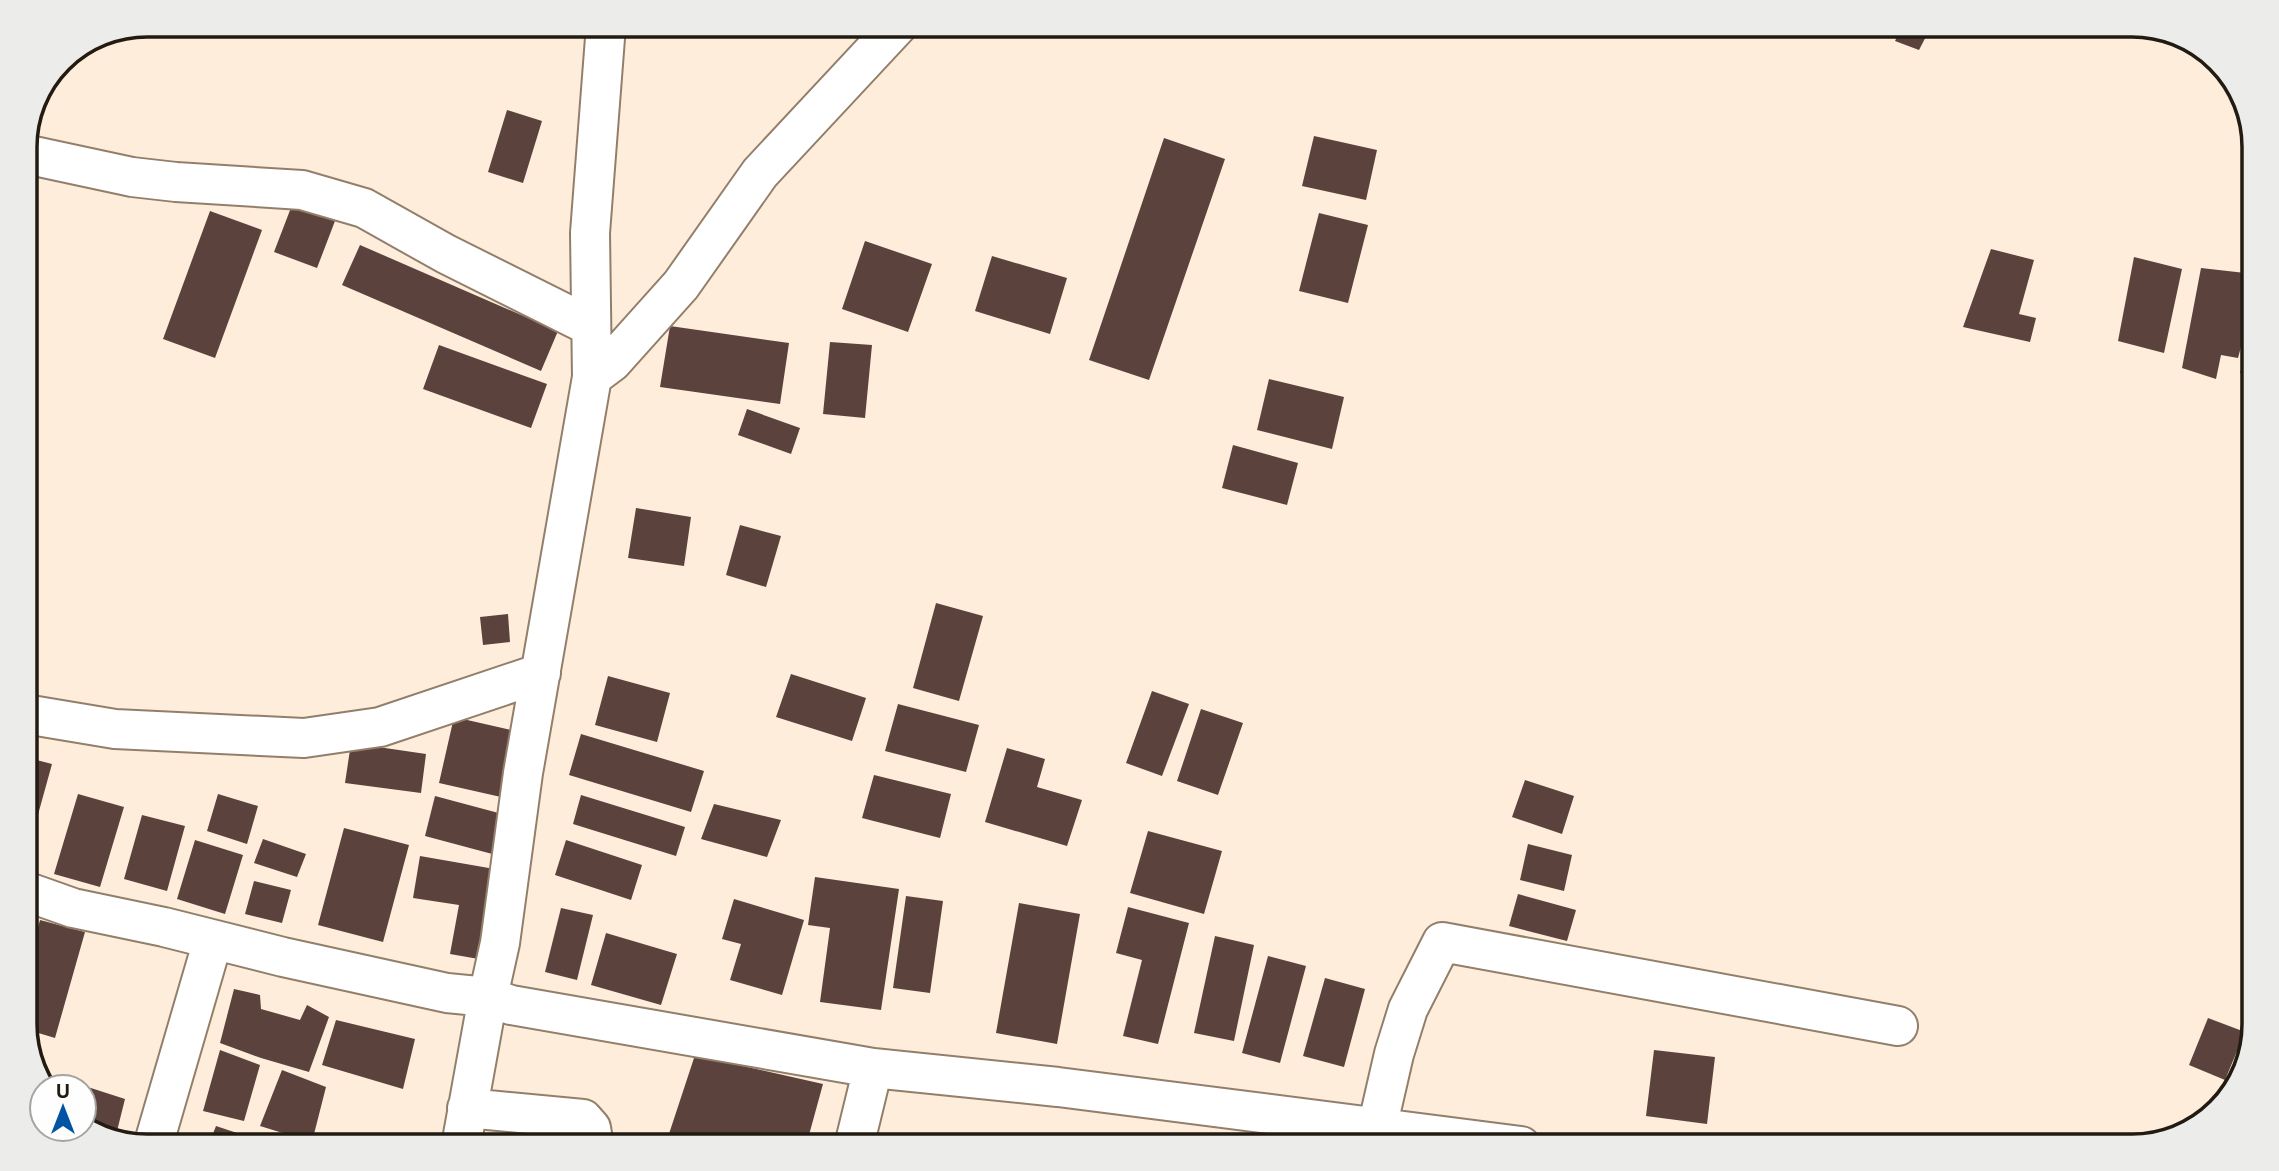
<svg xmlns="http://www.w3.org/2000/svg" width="2279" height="1171" font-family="Inter,sans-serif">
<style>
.building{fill:#5c423d}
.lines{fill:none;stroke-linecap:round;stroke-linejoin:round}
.minor-casing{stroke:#927f6b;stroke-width:42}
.minor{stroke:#fff;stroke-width:38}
.rim{fill:none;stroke:#221b12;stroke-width:3.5}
</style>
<rect width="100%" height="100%" fill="#feeddb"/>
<path class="building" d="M1903,25H1932L1919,50L1895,41Z
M507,110L542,121L523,183L488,172Z
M1314,136L1377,150L1366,200L1302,186Z
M1164,138L1225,159L1149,380L1089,360Z
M292,205L335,221L317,268L274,252Z
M210,211L262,230L215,358L163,339Z
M1319,213L1368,225L1348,303L1299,291Z
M865,241L932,264L908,332L842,309Z
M360,245L558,331L541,371L342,285Z
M1991,249L2034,260L2019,314L2036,318L2030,342L1963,327Z
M992,256L1067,278L1050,334L975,311Z
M2134,257L2182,269L2164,353L2118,341Z
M2201,268L2254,274V298L2238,358L2221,355L2216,379L2182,368Z
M670,326L789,343L780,404L660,387Z
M830,342L872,345L865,418L823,414Z
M439,345L547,384L531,428L423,389Z
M2248,348L2254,350V377L2240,373Z
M1269,379L1344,397L1332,449L1257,430Z
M747,409L800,428L791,454L738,435Z
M1233,445L1298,463L1287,505L1222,488Z
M636,508L691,517L684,566L628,558Z
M740,525L781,536L766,587L726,575Z
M936,603L983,616L959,701L913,688Z
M508,614L510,642L483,645L480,617Z
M791,674L866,698L852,741L776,717Z
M608,676L670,693L657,742L595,725Z
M1152,691L1189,704L1162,776L1126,763Z
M898,704L979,725L966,772L885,751Z
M1201,709L1243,723L1218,795L1177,781Z
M454,717L516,731L501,797L439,783Z
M581,734L704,771L691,812L569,775Z
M351,743L426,754L421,793L345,783Z
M1007,748L1045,759L1037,787L1082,800L1067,846L985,822Z
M25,757L52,764L31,840L25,838Z
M874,775L951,794L940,838L862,818Z
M1525,780L1574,796L1562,834L1512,817Z
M78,794L124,807L100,887L54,874Z
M218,794L258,806L247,844L207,831Z
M581,795L685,827L676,856L573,824Z
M435,796L506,815L496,855L425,836Z
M714,804L781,820L767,857L701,839Z
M142,815L185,826L167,891L124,879Z
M344,828L409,845L383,942L318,925Z
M1148,831L1222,851L1204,914L1130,893Z
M263,839L306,854L297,877L254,863Z
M195,840L243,855L225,914L177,899Z
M566,840L642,865L631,900L555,875Z
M1528,844L1572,855L1564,891L1520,880Z
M420,856L506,871L490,961L450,954L459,905L413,898Z
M815,877L899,889L881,1010L820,1002L830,928L808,925Z
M254,881L291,890L282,923L245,914Z
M1518,894L1576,910L1567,941L1509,926Z
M906,896L943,901L930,993L893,988Z
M734,899L804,920L782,995L730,980L741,944L722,939Z
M1019,903L1080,914L1057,1044L996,1033Z
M1128,907L1189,923L1158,1044L1123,1036L1142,960L1116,953Z
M561,908L593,915L577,980L545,972Z
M40,920L85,932L55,1038L25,1029V975Z
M606,933L677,954L661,1005L591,985Z
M1215,936L1254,945L1234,1041L1194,1033Z
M1268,956L1306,966L1280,1063L1242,1053Z
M1325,978L1365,989L1344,1067L1303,1056Z
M234,989L260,995L261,1009L300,1020L307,1005L329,1017L309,1072L261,1058L220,1043Z
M2208,1018L2245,1032L2225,1080L2189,1065Z
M336,1020L415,1039L403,1089L322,1065Z
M220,1050L260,1065L244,1121L203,1111Z
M1654,1050L1715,1057L1707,1124L1646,1116Z
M695,1055L823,1084L806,1146H665Z
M2246,1055L2242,1079L2232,1089Z
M282,1070L326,1087L312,1142L260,1126Z
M63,1079L125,1099L117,1131L84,1120V1087H62Z
M84,1126L118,1138V1140L92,1134Z
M216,1126L258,1140L255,1146H208Z
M1171,1137L1210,1145V1146H1169Z"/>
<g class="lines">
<g class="minor-casing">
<path id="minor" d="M606,25L590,233L592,377L523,773L500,943L488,997L511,1005L873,1068L1058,1087L1521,1146
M25,154L132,177L176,182L302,190L364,208L446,254L590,326
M592,377L612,362L681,285L760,173L898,25
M25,714L115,729L304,738L380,727L541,673
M25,891L73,908L164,927L283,957L447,993L488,997L461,1146
M467,1108L583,1119L591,1128L594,1146
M1377,1128L1394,1054L1408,1009L1442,942L1898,1026
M153,1146L213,940
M854,1146L873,1068"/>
</g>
<use href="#minor" class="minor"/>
</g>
<path d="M0 0H2279V1171H0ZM147 37H2132A110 110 0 0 1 2242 147V1024A110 110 0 0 1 2132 1134H147A110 110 0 0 1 37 1024V147A110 110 0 0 1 147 37Z" fill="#ececeb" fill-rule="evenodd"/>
<path class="rim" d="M147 37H2132A110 110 0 0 1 2242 147V1024A110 110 0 0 1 2132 1134H147A110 110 0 0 1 37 1024V147A110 110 0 0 1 147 37Z"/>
<g transform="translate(63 1108)"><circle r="33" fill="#fefefe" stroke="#a6a3a0" stroke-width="2"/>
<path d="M0-5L12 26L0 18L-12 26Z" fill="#0054a2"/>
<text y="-10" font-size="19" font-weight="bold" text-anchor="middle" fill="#221b12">U</text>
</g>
</svg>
